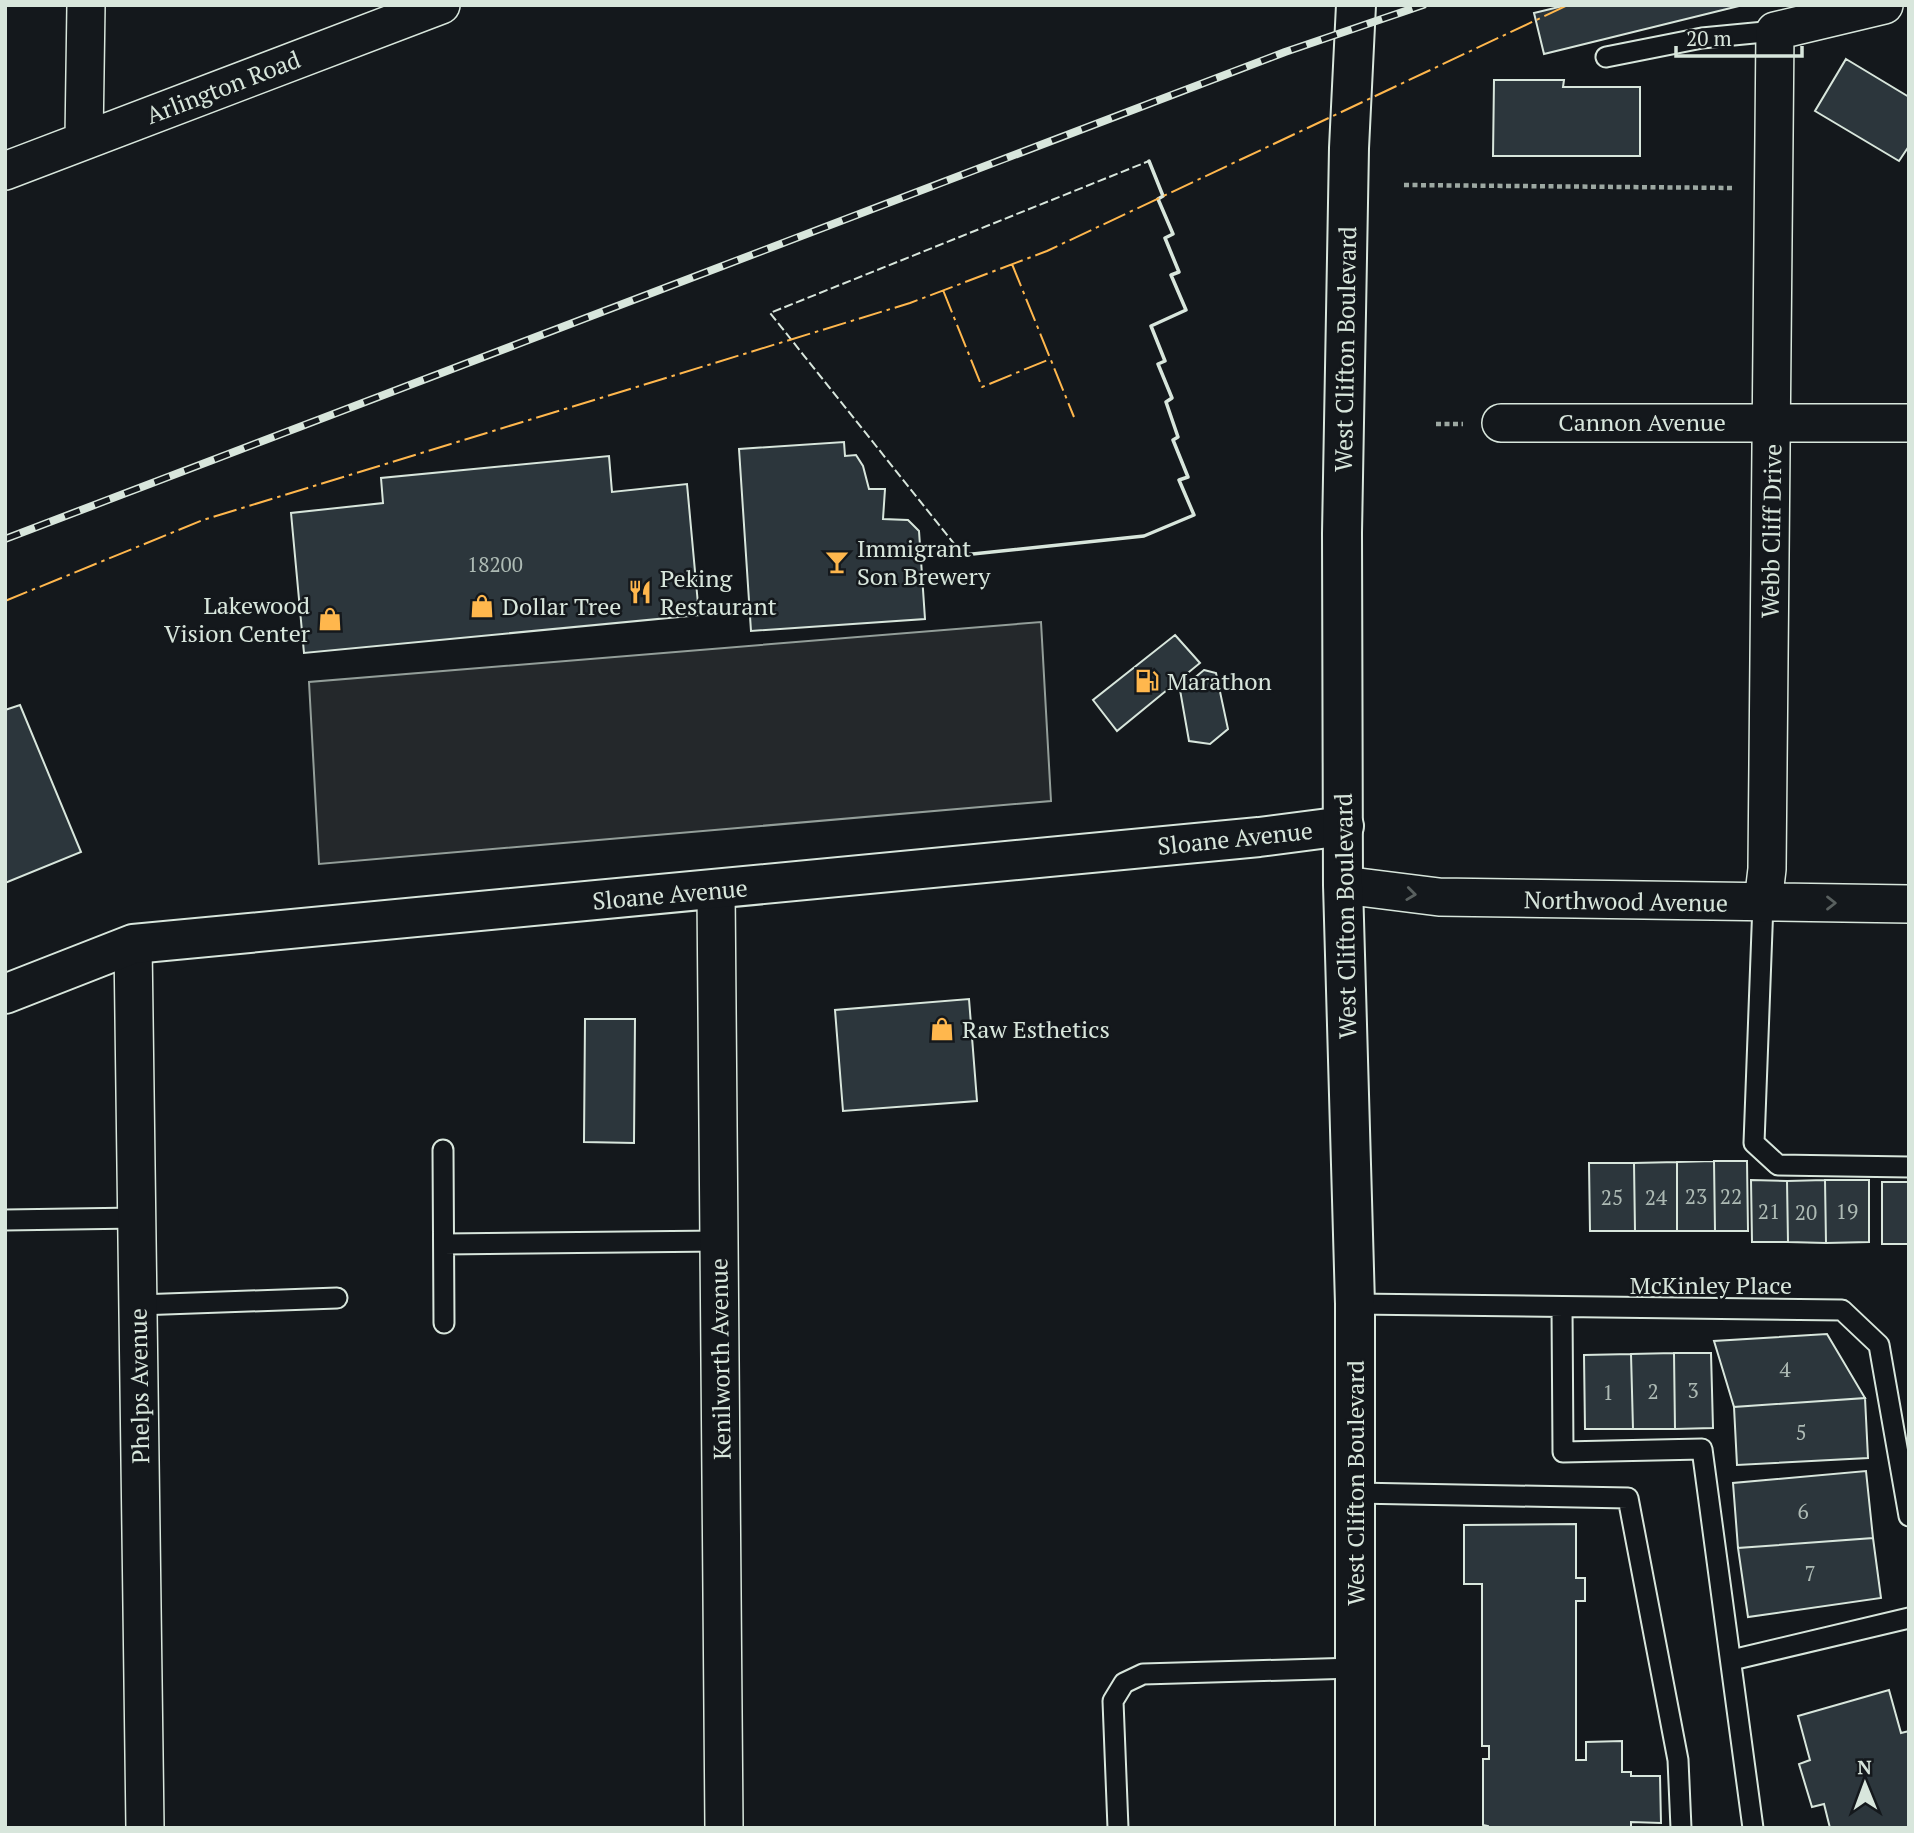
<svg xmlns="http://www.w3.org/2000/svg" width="1914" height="1833" font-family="'PT Serif',serif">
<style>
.parking{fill:#24282b;stroke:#939e99;stroke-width:2}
.building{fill:#2c363c;stroke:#d8e6dc;stroke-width:2}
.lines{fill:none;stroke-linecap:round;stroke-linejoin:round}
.service-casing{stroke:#d8e6dc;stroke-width:23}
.minor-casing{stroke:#d8e6dc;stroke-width:40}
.secondary-casing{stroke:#d8e6dc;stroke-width:42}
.primary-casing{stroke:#d8e6dc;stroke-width:42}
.path{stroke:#9da8a2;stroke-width:4.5;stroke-dasharray:5 3.5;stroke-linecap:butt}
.service{stroke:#14181c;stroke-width:19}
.minor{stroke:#14181c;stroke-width:37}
.secondary{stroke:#14181c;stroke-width:38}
.primary{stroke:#14181c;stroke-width:38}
.rail-casing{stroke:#d8e6dc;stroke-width:8}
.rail{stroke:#14181c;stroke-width:5;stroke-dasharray:16;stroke-linecap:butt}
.fence{stroke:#d8e6dc;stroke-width:2;stroke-dasharray:9 3.5;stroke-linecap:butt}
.wall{stroke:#d8e6dc;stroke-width:3.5}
.power{stroke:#ffb74d;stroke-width:2;stroke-dasharray:24 5 3.5 5;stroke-linecap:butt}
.oneway{stroke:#59605f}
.labels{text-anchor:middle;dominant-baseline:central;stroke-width:5;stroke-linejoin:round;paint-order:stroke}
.number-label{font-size:21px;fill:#adbab4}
.street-label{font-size:24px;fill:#d8e6dc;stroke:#14181c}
.poi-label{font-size:24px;fill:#d8e6dc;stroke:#14181c;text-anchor:start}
</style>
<rect width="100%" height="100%" fill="#14181c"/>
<path class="parking" d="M1041,622L1051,801L319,864L309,682Z"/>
<path class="building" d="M1567,5H1743L1544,54L1534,13Z
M1846,59L1909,97V146L1899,161L1815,111Z
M1494,80H1564L1563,87H1640V156H1493Z
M844,442L845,456L856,455L863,466L869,489H885L883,519L908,520L919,531L925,619L751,631L739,449Z
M609,456L612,492L687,484L699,615L304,653L291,513L383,503L381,478Z
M1175,635L1200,663L1117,731L1093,700Z
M1204,670L1216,673L1228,729L1210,744L1189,741L1180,690Z
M20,705L81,852L5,883V710Z
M969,999L977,1101L843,1111L835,1010Z
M585,1019H635L634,1143L584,1142Z
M1714,1161L1715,1231H1677V1162Z
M1714,1161H1747L1748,1231H1715Z
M1677,1162V1231H1635L1634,1163Z
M1589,1163H1634L1635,1231H1590Z
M1751,1180L1787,1181L1788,1242H1752Z
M1825,1180L1826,1243L1788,1242L1787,1181Z
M1825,1180H1869V1242L1826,1243Z
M1882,1182H1909V1244H1882Z
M1827,1334L1865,1398L1734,1407L1714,1341Z
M1674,1353H1711L1713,1428L1675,1429Z
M1674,1353L1675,1429H1633L1631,1354Z
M1631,1354L1633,1429H1585L1584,1355Z
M1865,1398L1868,1458L1737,1465L1734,1407Z
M1866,1471L1873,1538L1738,1548L1733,1483Z
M1576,1524V1578H1585V1601H1576V1760H1586V1742L1622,1741V1772H1631V1776H1660L1661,1823L1631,1822V1828H1488V1826L1483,1825V1759H1489V1746H1482V1584H1464V1525Z
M1873,1538L1881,1598L1748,1617L1738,1548Z
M1889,1690L1901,1733L1909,1731V1828H1830L1824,1804L1812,1807L1799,1764L1810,1760L1798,1716Z"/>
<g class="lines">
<g class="service-casing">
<path id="service" d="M1606,57L1702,38L1775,31
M1763,903L1754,1143L1778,1165L1909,1167
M443,1150L444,1323
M5,1220L137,1218
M444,1244L719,1241
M1355,1304L1842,1310L1879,1345L1909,1516
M138,1305L337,1298
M1562,1308L1563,1452L1702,1449L1753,1828
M1355,1493L1628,1498L1678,1760L1681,1828
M1732,1660L1909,1618
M1118,1828L1113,1701L1124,1683L1143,1674L1355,1668"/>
</g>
<g class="minor-casing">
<path id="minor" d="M84,139L86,5
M5,171L441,5
M1501,423H1909
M1343,885L1439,897L1909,904
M716,890L724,1828
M1763,903L1767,869L1775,31L1884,5
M133,944L145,1828"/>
</g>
<g class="secondary-casing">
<path id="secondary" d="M5,994L133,944L1259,837L1344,826"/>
</g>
<g class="primary-casing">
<path id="primary" d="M1355,1828V1304L1343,885L1342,533L1349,148L1356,5"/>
</g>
<path class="path" d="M1404,185L1735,188
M1436,424H1463"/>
<use href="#service" class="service"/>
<use href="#minor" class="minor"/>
<use href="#secondary" class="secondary"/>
<use href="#primary" class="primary"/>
<g class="rail-casing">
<path id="rail" d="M5,539L1285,52L1423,5"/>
</g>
<use href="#rail" class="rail"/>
<path class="fence" d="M963,555L770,313L1149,161"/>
<path class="wall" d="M963,555L1144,536L1194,515L1179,480L1188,477L1173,440L1178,437L1166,402L1172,398L1158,364L1165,361L1151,326L1186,310L1171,275L1179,272L1165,238L1173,234L1158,199L1163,196L1149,161"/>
<path class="power" d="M1012,264L1074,417
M943,290L982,387L1050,359
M5,601L203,520L910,303L1047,251L1568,5"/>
</g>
<defs><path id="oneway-chevron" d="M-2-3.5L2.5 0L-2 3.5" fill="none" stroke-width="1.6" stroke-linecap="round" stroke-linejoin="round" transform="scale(1.75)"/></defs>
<g class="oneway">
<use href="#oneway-chevron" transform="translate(1411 894) rotate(7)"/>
<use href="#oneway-chevron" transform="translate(1831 903)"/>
</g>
<defs>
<g id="bar-bare" transform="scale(1.89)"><path d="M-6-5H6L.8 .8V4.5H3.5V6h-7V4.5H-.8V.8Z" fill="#ffb74d" stroke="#14181c" stroke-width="2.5" paint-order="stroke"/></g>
<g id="restaurant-bare" transform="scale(1.89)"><path d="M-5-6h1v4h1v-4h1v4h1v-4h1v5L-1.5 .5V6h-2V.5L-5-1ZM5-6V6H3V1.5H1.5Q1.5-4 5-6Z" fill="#ffb74d" stroke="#14181c" stroke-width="2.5" paint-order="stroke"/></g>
<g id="shop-bare" transform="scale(1.89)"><path d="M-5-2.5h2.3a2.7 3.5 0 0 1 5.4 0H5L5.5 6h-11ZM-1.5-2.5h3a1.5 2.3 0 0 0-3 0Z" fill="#ffb74d" stroke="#14181c" stroke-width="2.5" paint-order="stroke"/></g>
<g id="fuel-bare" transform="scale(1.89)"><path d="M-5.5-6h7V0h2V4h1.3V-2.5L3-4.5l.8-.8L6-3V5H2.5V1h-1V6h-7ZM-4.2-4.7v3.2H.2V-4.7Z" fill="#ffb74d" stroke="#14181c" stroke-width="2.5" paint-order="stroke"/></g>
</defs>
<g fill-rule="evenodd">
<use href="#bar-bare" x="837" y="562"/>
<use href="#restaurant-bare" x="640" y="592"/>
<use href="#shop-bare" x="482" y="606"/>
<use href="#shop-bare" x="330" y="619"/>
<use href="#fuel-bare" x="1147" y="681"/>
<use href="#shop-bare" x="942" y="1029"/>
</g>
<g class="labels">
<g class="number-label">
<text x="495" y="564">18200</text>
<text x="1696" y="1196">23</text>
<text x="1731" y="1196">22</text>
<text x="1612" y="1197">25</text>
<text x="1656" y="1197">24</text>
<text x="1769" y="1211">21</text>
<text x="1847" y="1211">19</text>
<text x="1806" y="1212">20</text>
<text x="1785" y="1369">4</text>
<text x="1693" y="1390">3</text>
<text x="1653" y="1391">2</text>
<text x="1608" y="1392">1</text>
<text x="1801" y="1432">5</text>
<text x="1803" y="1511">6</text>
<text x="1810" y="1573">7</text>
</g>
<g class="street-label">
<text transform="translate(223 87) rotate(-21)">Arlington Road</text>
<text transform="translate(1345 349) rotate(-89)">West Clifton Boulevard</text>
<text x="1642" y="422">Cannon Avenue</text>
<text transform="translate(1771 531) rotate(-89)">Webb Cliff Drive</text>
<text transform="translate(1235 838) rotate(-6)">Sloane Avenue</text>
<text transform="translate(670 894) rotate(-5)">Sloane Avenue</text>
<text transform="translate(1626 901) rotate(1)">Northwood Avenue</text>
<text transform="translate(1345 916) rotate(-91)">West Clifton Boulevard</text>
<text x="1711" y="1285">McKinley Place</text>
<text transform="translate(720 1359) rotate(-91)">Kenilworth Avenue</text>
<text transform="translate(139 1386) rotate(-91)">Phelps Avenue</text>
<text transform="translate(1355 1483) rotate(-90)">West Clifton Boulevard</text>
</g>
<g class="poi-label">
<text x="857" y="548">Immigrant<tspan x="857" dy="28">Son Brewery</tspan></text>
<text x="660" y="578">Peking<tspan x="660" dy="28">Restaurant</tspan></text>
<text x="310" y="605" text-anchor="end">Lakewood<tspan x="310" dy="28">Vision Center</tspan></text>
<text x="502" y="606">Dollar Tree</text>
<text x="1167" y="681">Marathon</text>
<text x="962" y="1029">Raw Esthetics</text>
</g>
</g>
<rect width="1914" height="1833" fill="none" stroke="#d8e6dc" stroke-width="14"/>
<g transform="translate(1865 1784) rotate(359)" stroke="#14181c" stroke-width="5" paint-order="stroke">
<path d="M0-5L12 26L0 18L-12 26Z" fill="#d8e6dc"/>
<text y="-10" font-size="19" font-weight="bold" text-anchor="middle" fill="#d8e6dc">N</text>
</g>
<path d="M1676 46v10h126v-10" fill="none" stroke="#d8e6dc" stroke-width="3.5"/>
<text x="1686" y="46" font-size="21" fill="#d8e6dc" stroke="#14181c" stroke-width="5" paint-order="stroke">20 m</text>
</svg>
